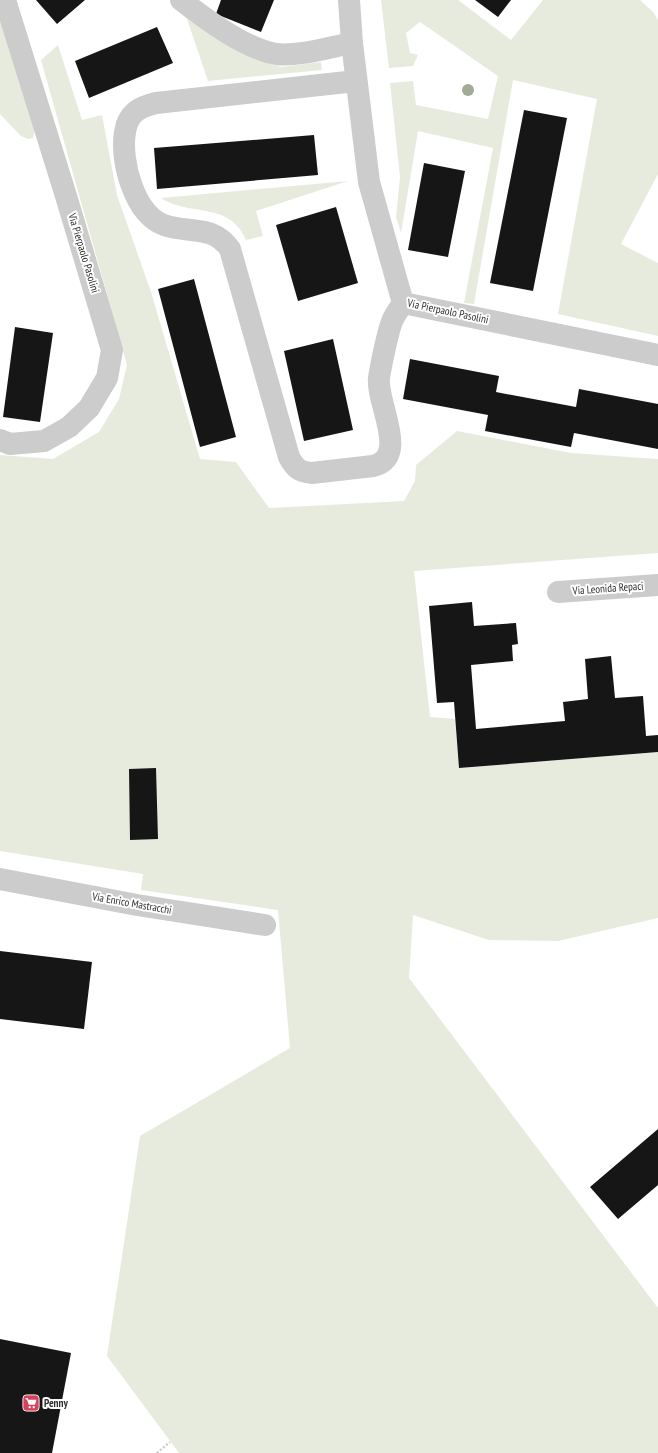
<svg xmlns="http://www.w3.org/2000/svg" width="658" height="1453" font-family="'PT Sans Narrow',sans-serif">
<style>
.green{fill:#e6ebde}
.building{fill:#161616}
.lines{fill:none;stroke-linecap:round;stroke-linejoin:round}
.path{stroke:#ccc;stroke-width:2.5;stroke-dasharray:2 2;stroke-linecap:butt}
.minor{stroke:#ccc;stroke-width:22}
.tree{fill:#a2ab96}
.labels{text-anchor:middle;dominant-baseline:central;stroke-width:4;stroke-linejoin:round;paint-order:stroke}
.street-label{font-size:11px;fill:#2f2f2f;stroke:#fff}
.poi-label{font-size:11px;font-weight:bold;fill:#2f2f2f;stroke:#fff;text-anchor:start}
</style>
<rect width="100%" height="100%" fill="#fff"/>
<path class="green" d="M381,0H458L511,40L543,0H640L653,12L658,20V174L621,244L658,263V336L558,314L597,99L513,80L474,304L464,303L493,148L418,131L401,233L396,217L400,177L390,83L413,81L416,105L488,119L498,76L420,22L406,33L410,53L418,55L413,66L389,68Z
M0,4L35,128L33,138L28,139L21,136L0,114Z
M187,19L254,59L270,64L281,67L321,62L322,70L208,81Z
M58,45L82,120L102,115L117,195L151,292L200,459L236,462L269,508L404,501L415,481L416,465L457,431L571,453L658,459V553L414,571L430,717L455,719L459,768L658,752V918L558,941L489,940L413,915L409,978L658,1308V1453H179L107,1356L140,1136L290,1048L278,910L141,890L143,874L0,851V455L53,459L99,432L119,399L127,365L41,60Z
M348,181L256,211L263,236L246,240C230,201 190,217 161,198Z"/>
<path class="building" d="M36,0H85L57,24Z
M221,0H274L261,32L216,14Z
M475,0H511L498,17Z
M157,27L173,63L89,98L75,61Z
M524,110L567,118L533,291L490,283Z
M314,135L318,175L157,189L154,148Z
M424,163L465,171L448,257L408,250Z
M336,207L358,283L298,301L276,225Z
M194,279L236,437L200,447L158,289Z
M15,327L53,333L40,422L3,417Z
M333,339L353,430L304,441L284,351Z
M410,359L499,376L496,392L576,407L579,389L658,404V449L574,433L571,447L485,431L488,415L403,399Z
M472,602L474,626L516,623L518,644L512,645L513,661L471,665L476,729L565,721L563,702L588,699L585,659L611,656L615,698L643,696L646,736L658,735V752L459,768L454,702L437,703L429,606Z
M156,768L158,839L130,840L129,769Z
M0,951L92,962L84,1029L0,1019Z
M658,1129V1185L618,1219L590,1187Z
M0,1339L71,1353L52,1453H0Z"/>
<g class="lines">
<path class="path" d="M157,1453L170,1442"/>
<path class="minor" d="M181,0C205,19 246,49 276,54C297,57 330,47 352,43
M349,0L352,43L369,182L403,303L658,355
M356,81L156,103C139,107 128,113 125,132C120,160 134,214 164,225C189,234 212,224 230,249L289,457C295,468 299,472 312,473L373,466C410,457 376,403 379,378C381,365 388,330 393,319C396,313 400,308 403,303
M0,440L10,444L44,441L69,427L89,408L107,378L112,350L66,196L5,0
M558,592L658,585
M0,879L137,905L265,925"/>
</g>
<circle class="tree" cx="468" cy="90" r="6"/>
<defs>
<g id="supermarket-square" transform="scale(0.9)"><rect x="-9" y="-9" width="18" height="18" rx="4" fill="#d6415c" stroke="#fff"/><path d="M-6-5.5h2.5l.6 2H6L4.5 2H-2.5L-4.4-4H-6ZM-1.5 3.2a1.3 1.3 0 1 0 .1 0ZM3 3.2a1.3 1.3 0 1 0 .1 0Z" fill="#fff"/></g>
</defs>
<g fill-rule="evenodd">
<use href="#supermarket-square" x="31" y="1403"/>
</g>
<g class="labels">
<g class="street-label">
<text transform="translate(84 253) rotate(73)">Via Pierpaolo Pasolini</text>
<text transform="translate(448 311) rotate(12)">Via Pierpaolo Pasolini</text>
<text transform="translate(608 588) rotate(-4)">Via Leonida Repaci</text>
<text transform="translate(132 903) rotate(10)">Via Enrico Mastracchi</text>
</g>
<g class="poi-label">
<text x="44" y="1403">Penny</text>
</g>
</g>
</svg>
